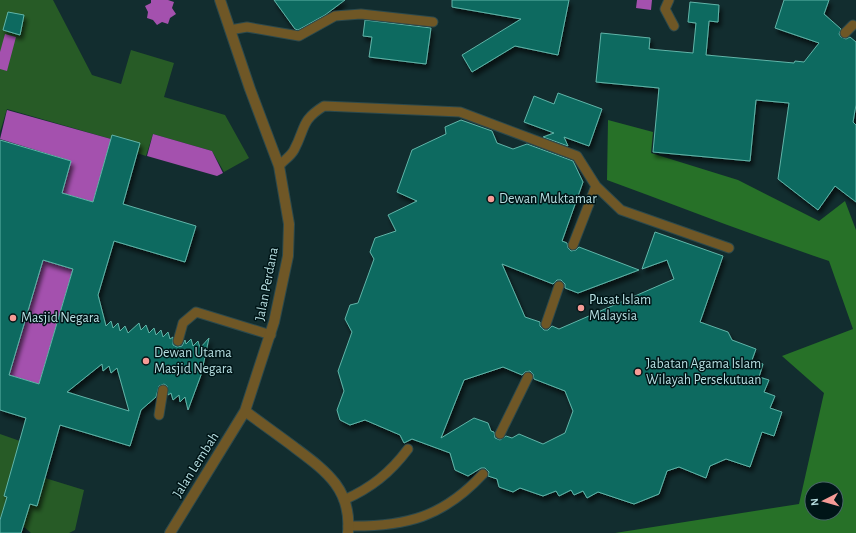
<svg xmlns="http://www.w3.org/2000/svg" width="856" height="533" font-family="'Alegreya Sans',sans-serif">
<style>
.green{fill:#275b26}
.forest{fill:#277128;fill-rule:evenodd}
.water{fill:#a451ae}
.building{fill:#076b61;stroke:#62b4a8;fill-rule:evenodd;filter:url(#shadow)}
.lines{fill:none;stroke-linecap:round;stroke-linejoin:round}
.service-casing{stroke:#2c494c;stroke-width:11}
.minor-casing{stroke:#2c494c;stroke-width:12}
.service{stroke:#6f5726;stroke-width:9}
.minor{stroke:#6f5726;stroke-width:10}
.poi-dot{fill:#f59b96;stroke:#001517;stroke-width:1.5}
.labels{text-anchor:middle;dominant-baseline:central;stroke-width:3;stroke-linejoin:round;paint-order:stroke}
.poi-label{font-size:14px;fill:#b7dfe2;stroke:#001517;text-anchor:start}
.street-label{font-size:14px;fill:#b7dfe2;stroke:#001517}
</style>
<defs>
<filter id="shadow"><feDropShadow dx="2.5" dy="4.5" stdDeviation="2" flood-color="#0009"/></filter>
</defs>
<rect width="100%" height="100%" fill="#122d2f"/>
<path class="green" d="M0,0H53L92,75L121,84L131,50L174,63L164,97L225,115L249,158L224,172L212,151L153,134L146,156L137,153L140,143L112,135L111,139L7,109L0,132Z
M0,434L20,441L4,496L7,497L0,519Z
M45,478L84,490L75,530L69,533H31L23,526L30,504L37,506Z"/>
<path class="forest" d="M608,120L653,132L651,153L738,180L819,221L845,201L856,230V533H615L799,504L824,393L782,356L853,329L829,261C754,236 681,207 607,180ZM812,489H836V513H812Z"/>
<path class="water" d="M151,0H168L174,2L172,8L176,14L170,18L168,24L162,22L157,25L153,20L147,18L148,12L145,6L151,3Z
M637,0H652L651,10L636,8Z
M5,34L16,37L7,71L0,69V52Z
M7,110L111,139L93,202L62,193L71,161L0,139Z
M153,134L212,151L223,173L217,176L147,156Z
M43,260L73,269L39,384L9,375Z"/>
<path class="building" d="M274,0H345L325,15L298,30L295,29Z
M452,0H569L558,55L515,46L472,72L462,55L521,19L452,7Z
M784,0H829L824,14L841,29L839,34L841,37L846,39L850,37L856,42V105L853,122L856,125V202L835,186L818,210L778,179L789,103L756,100L750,161L653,152L659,88L596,82L601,33L650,38L649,49L693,53L696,23L688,22L690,2L719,5L718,22L709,21L706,55L794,63L795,61L804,62L819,43L775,28Z
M8,12L24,15L20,35L3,30Z
M365,20L431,28L426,64L369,57L372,37L363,36Z
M558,93L602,109L589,146L564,137L568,146L543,137L554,133L524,122L534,96L554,104Z
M461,120L492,131L497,143L513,149L527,144L573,161L583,182L562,241L567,243L568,248L571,251L576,250L579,247L639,270L578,293L565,288V284L561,280H557L553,284L502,264L525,317L540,322V326L544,330H548L552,326L559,329L674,279L667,260L642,269L655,232L723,256L700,322L728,332L732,340L756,349L752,360L763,364L759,377L769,380L764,392L775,396L770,408L782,412L774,436L762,432L750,467L726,459L710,466L706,478L679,467L667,471L659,494L634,504L598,492L587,498L583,491L574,495L571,490L559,496L556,491L543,496L520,488L513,492L499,487L497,479L488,476L489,472L485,468H481L468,476L455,470L450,453L412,439L404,443L400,435L365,420L350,425L340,420L337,410L344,391L338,371L352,332L345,319L350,305L358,303L374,259L370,252L375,238L396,231L388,215L417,201L397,192L412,150L446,134L445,127ZM503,367L522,375L525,372L530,371L533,374L534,379L565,391L573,411L565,433L543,444L519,434L512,438L506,436L500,440L495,438L494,432L491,431L488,423L474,418L441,438L464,380Z
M112,135L140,143L123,204L196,226L185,262L114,241L98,295L106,326L111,321L113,328L118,323L120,331L125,326L128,333L139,323L141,330L146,325L149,333L154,328L156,335L161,330L163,337L168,332L170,339L173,337V345L177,347L182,346L185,340L186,344L191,339L193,346L198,341L200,348L209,338L201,375L188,410L185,397L180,402L179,395L173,400L171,393L168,395L167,386L164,384L159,386L156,397L141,410L130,446L60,425L37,506L30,504L21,533H0V520L7,497L4,496L26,418L0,410V140L71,161L62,193L93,202ZM43,260L73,269L39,384L9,375ZM102,364L103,371L109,366L111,373L117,368L129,411L67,392Z"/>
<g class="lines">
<g class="service-casing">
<path id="service" d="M669,0L665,9L674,26
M230,30L247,27L299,36L335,16L361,14L433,22
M845,33L853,25
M279,166C283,161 291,156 294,150C306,128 300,121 324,106L460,112L577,156L596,186L621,210L729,248
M573,245L596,186
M546,324L559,286
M178,341L183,323L196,312L271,335
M159,415L163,390
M500,434L528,377
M344,500C371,488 390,473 408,449
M348,526C406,527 443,517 483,474"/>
</g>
<g class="minor-casing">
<path id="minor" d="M245,411C261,423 278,435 294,447C326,471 352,489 348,533
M170,533L245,411L274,322L288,256L289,224L279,166L250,89L220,0"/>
</g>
<use href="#service" class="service"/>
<use href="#minor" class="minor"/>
</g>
<g class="poi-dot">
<circle cx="491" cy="199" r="4"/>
<circle cx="581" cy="308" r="4"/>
<circle cx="13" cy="318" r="4"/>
<circle cx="146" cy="361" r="4"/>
<circle cx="638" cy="372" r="4"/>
</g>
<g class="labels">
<g class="poi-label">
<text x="499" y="199">Dewan Muktamar</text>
<text x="589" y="300">Pusat Islam<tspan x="589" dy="16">Malaysia</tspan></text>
<text x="21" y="318">Masjid Negara</text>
<text x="154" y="353">Dewan Utama<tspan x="154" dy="16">Masjid Negara</tspan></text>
<text x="646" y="364">Jabatan Agama Islam<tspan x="646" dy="16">Wilayah Persekutuan</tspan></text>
</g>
<g class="street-label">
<text transform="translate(267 284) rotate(-79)">Jalan Perdana</text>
<text transform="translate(196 465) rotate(-58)">Jalan Lembah</text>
</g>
</g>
<g transform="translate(824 501) rotate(264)"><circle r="19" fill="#001517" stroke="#496668"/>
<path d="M0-3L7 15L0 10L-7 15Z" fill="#f59b96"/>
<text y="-6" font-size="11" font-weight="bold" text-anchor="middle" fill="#b7dfe2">N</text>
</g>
</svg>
